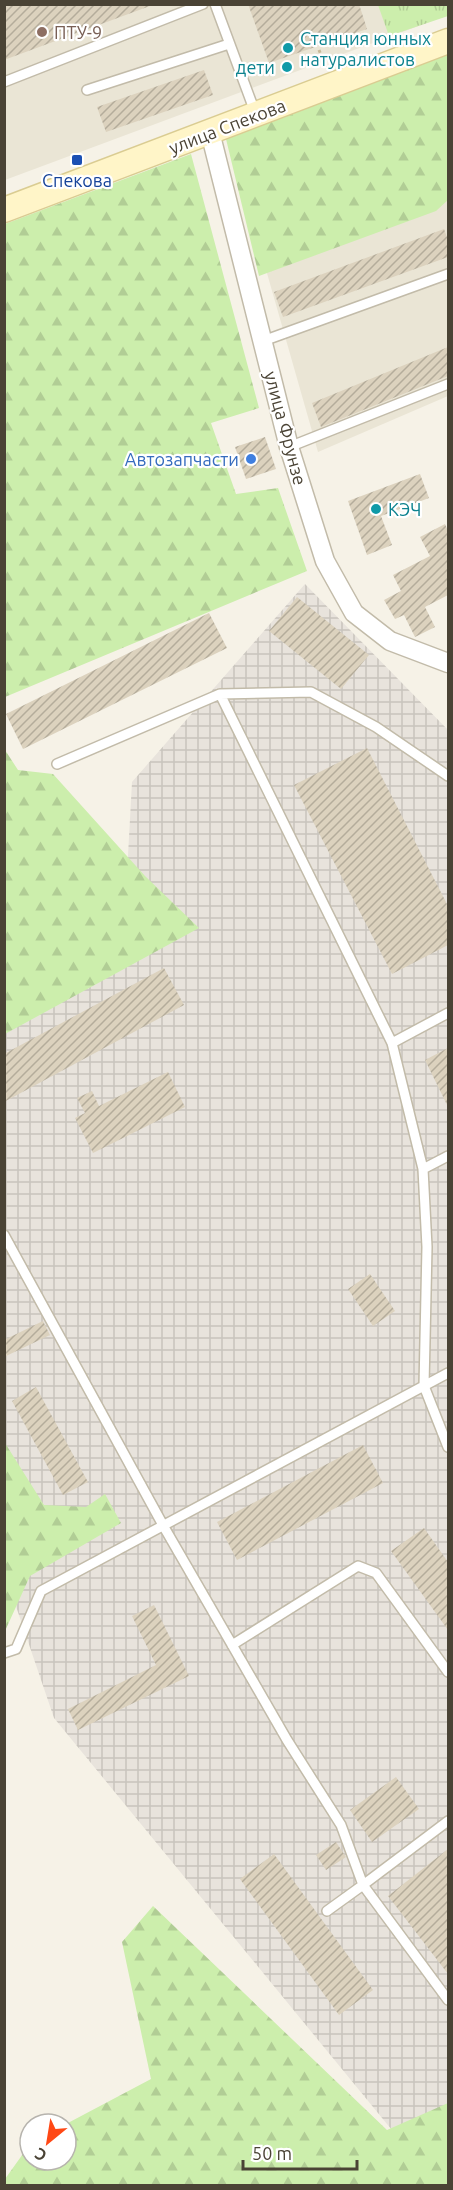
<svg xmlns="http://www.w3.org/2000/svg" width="453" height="2190" font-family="Ubuntu,sans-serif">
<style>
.residential{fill:#eae5d5}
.industrial{fill:url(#industrial-grid)}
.grass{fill:url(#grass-tufts)}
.forest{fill:url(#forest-firs)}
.building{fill:url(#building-hatch)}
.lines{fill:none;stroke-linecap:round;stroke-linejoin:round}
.service-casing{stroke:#c2bba9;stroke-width:12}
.minor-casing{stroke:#c2bba9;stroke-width:21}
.secondary-casing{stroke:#dacc92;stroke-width:27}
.path{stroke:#c6b998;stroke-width:3;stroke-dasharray:3 3;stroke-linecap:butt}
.service{stroke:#fff;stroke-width:9}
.minor{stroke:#fff;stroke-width:18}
.secondary{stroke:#fff5c8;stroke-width:24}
.education-dot{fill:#8d6e63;stroke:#fff;stroke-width:2}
.culture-dot{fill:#0f9aa8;stroke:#fff;stroke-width:2}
.transit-dot{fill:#1a4fb4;stroke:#fff;stroke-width:2}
.shop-dot{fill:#3f7fe0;stroke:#fff;stroke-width:2}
.labels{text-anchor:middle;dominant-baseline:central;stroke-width:4.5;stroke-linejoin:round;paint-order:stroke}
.education-label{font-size:18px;fill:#785e54;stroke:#fff;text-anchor:start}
.culture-label{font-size:18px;fill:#0d838f;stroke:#fff;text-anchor:start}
.street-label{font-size:18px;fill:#4a4335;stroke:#fff}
.transit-label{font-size:18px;fill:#164399;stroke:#fff}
.shop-label{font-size:18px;fill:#366cbe;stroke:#fff;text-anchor:end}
</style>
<defs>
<pattern id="industrial-grid" width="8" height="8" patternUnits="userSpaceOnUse" patternTransform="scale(1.5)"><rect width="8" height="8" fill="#e8e3dc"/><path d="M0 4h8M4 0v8" fill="none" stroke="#c8c4bd"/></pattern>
<pattern id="grass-tufts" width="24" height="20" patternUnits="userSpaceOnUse" patternTransform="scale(1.5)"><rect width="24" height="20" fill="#cceeac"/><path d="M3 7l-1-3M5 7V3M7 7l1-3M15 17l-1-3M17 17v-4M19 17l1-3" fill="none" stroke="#b1cd95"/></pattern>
<pattern id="forest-firs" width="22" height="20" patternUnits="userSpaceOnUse" patternTransform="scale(1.5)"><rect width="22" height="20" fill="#cceeac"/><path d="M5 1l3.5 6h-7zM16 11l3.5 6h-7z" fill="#b1cd95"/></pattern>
<pattern id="building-hatch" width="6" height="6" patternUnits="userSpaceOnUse" patternTransform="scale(1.5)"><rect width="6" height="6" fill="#dcd2be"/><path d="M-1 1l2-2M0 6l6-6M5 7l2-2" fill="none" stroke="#b4ac9b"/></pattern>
</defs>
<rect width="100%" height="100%" fill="#f6f2e7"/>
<path class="residential" d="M5,5H448V15L5,180Z
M448,74V396L318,452L233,154Z"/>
<path class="industrial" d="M305,584L448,730V2185H437L54,1718L5,1574L4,987L124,929L132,782Z"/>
<path class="grass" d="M378,5H448V16L389,36Z"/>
<path class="forest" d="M448,52V200L436,211L259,276L226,139Z
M191,154L259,408L211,423L236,494L278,488L307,571L5,697V224Z
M5,750L18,770L53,774L145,876L199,928L5,1034Z
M5,1443L44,1505L86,1507L105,1494L121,1523L30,1576L5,1631Z
M153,1906L387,2130L448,2103V2185H5V2179L30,2144V2160H66V2124L151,2079L122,1942Z"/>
<path class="building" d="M4,4H150V6L4,60Z
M248,4H359L367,29L269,63Z
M204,70L213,95L106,132L97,107Z
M444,229L448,240V257L283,317L274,292Z
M448,347V376L321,427L312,403Z
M265,437L276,469L246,479L235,447Z
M420,474L429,498L381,516L392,545L367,555L348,501Z
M445,524L448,531V595L425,607L435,627L415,637L404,615L395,619L384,600L401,591L393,575L430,556L420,537Z
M297,597L369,655L341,689L269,631Z
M209,613L227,648L23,749L6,714Z
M367,748L448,906V945L392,974L294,785Z
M164,968L184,1005L4,1102V1054Z
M448,1048V1107L425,1060Z
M168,1072L185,1107L93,1153L75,1118L85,1113L77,1098L92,1091L99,1106Z
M370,1274L395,1311L373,1326L348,1289Z
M43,1321L50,1335L4,1357V1340Z
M36,1387L88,1482L63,1495L12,1401Z
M363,1445L383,1483L237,1560L217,1522Z
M424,1528L448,1562V1630L391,1551Z
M154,1605L189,1676L78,1730L68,1709L156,1665L132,1616Z
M396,1777L419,1809L372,1842L350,1810Z
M336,1842L346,1857L326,1870L316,1855Z
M448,1849V1974L388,1896Z
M274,1854L373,1990L339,2015L240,1879Z"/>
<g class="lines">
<g class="service-casing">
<path id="service" d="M215,4L255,112
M4,82L203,4
M87,90L229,44
M263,341L448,274
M289,447L448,384
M220,694L392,1043L423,1169L427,1247L424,1386L448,1447
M57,764L220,694L311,692L376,727L448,776
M392,1043L448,1013
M423,1169L448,1156
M4,1235L164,1527L287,1740L341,1825L363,1885L327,1911
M232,1645L358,1566L376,1573L448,1672
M4,1653L16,1649L41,1591L448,1373
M448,1821L363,1885L448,2000"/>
</g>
<g class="minor-casing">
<path id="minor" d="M210,132L289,447L325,561L354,613L390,641L448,663"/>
</g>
<g class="secondary-casing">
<path id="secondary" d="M4,210L448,41"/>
</g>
<path class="path" d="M319,50L326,67"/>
<use href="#service" class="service"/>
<use href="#minor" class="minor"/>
<use href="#secondary" class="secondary"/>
</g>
<circle class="education-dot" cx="42" cy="32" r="6"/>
<g class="culture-dot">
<circle cx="288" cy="48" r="6"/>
<circle cx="287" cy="67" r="6"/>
<circle cx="376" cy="509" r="6"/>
</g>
<rect class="transit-dot" x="71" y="154" width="12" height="12" rx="3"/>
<circle class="shop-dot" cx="251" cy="459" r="6"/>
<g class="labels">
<g class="education-label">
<text x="54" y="32">ПТУ-9</text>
</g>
<g class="culture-label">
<text x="300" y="38">Станция юнных<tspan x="300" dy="21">натуралистов</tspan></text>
<text x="275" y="67" text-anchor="end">дети</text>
<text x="388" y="509">КЭЧ</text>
</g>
<g class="street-label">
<text transform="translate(227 126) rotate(-21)">улица Спекова</text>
<text transform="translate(286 428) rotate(75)">улица Фрунзе</text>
</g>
<g class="transit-label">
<text x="77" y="180">Спекова</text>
</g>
<g class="shop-label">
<text x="239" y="459">Автозапчасти</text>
</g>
</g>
<rect width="453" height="2190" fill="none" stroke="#4a4335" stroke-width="12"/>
<g transform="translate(48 2142) rotate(210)"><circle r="28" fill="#ffffff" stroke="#b7b4ae" stroke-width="1.5"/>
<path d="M0-4.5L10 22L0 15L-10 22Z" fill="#ff4815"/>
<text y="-9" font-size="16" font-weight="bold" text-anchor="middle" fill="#4a4335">С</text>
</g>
<path d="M243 2160v9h114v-9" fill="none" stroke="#4a4335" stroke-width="3"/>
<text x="252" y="2160" font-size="18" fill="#4a4335" stroke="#ffffff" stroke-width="4.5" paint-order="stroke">50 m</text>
</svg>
